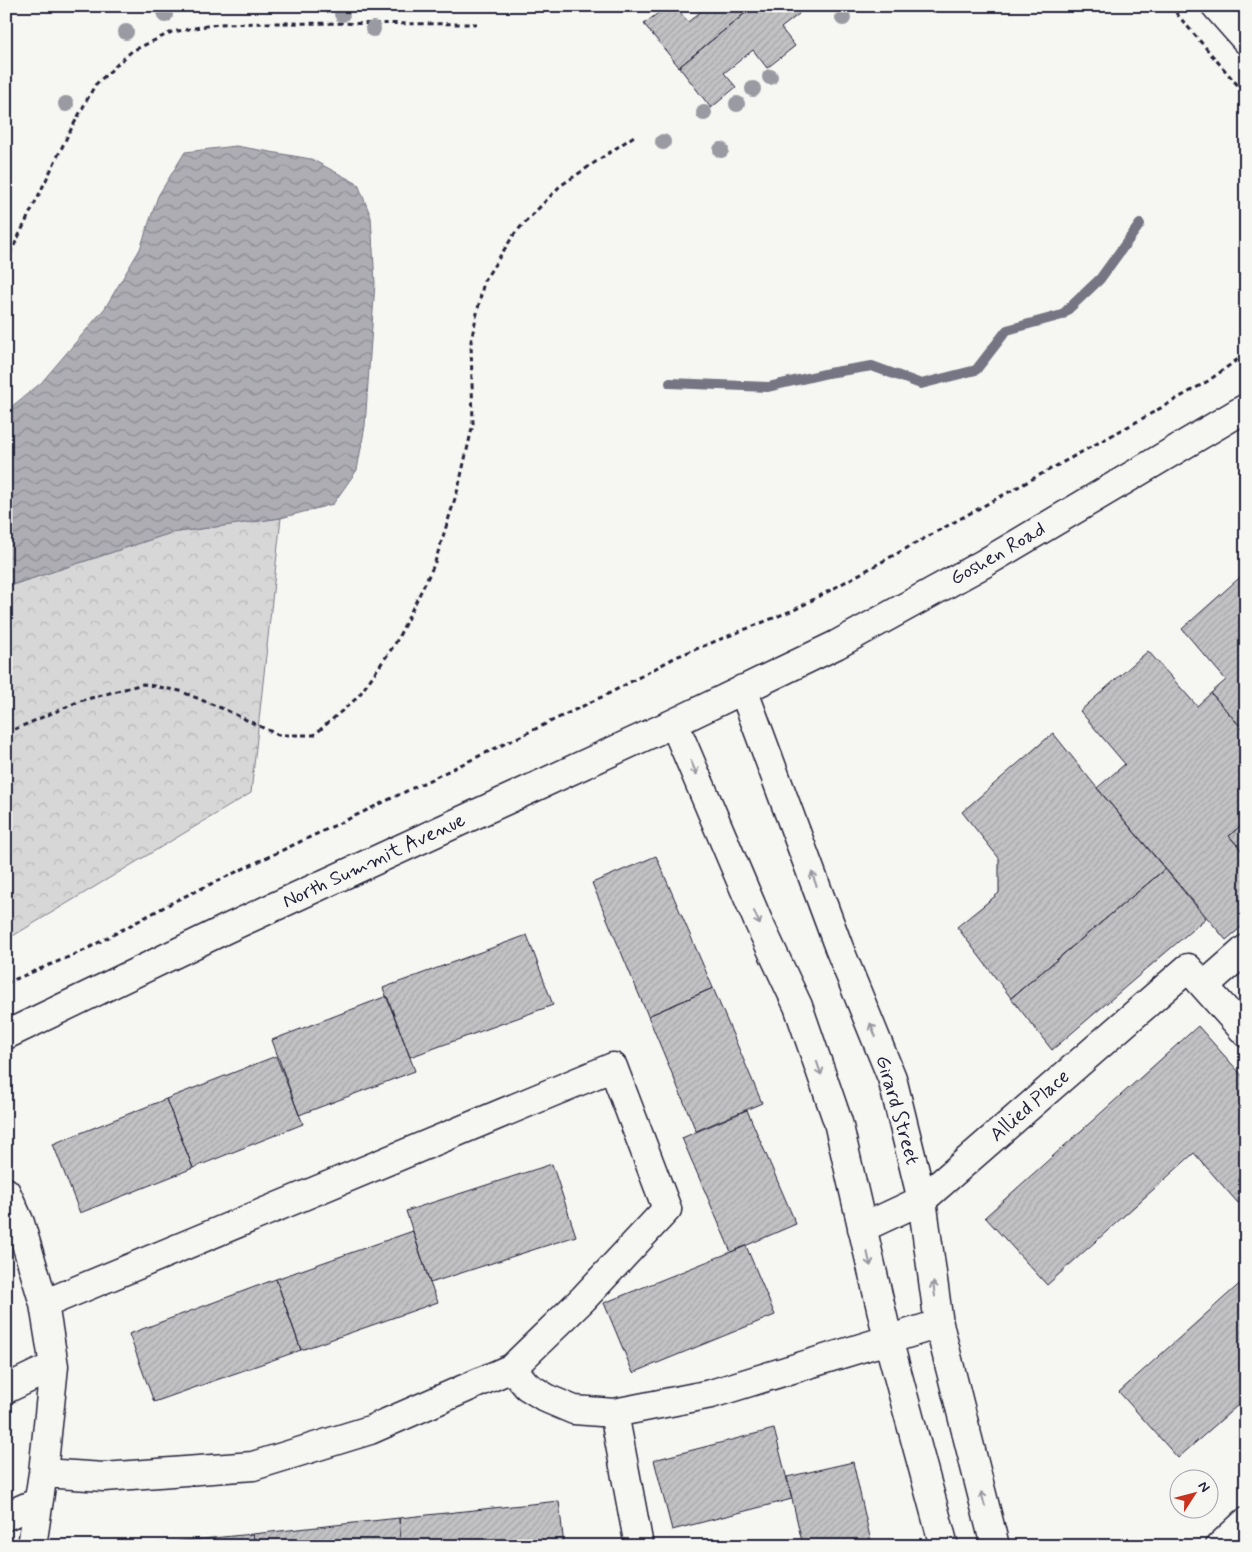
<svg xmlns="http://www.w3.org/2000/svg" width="1252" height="1552" font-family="Mynerve,sans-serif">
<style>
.forest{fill:url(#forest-crowns);stroke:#7c7c89}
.water{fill:url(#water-waves);stroke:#757583}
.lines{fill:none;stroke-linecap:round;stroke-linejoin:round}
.stream{stroke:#757583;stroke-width:10}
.building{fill:url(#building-hatch);stroke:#22223b}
.minor-casing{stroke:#22223b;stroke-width:31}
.path{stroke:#22223b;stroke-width:3;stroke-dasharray:5 4;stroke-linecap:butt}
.minor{stroke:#f6f6f2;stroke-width:28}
.tree{fill:#9a9aa3}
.oneway{stroke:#9797a0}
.labels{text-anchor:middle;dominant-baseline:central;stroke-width:4.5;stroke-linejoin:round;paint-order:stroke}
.street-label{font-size:20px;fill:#22223b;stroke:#f6f6f2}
</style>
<defs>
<pattern id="forest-crowns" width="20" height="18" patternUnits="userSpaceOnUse" patternTransform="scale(1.25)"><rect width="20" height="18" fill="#d7d7d7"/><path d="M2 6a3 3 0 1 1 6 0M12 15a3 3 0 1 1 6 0" fill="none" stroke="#b8b8b9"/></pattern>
<pattern id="water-waves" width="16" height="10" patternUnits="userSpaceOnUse" patternTransform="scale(1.25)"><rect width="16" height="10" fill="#adadb3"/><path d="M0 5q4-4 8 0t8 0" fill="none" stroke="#8c8c93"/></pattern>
<pattern id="building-hatch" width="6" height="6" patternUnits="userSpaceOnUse" patternTransform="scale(1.25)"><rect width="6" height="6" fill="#c2c2c4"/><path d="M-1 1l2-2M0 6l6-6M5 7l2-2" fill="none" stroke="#a6a6a9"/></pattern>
</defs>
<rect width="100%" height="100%" fill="#f6f6f2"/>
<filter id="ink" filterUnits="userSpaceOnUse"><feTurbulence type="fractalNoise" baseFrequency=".02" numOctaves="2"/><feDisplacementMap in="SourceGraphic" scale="10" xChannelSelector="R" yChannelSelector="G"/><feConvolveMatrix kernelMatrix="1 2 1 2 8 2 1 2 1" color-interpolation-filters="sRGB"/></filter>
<g filter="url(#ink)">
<path class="forest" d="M281,518L251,793L6,940V587L171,533Z"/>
<path class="water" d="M236,146L311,159L358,184L371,217L375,283L365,426L357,470L333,504L281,518L171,533L6,587V411L41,383L105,308L140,249L158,196L185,152Z"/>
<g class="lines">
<path class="stream" d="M670,383L768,387L828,373L872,366L921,384L976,370L1007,330L1062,315L1100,279L1140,224"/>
</g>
<path class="building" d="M667,6H675L688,22L708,6H754L679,67L644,24Z
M754,6H793L799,14L781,28L795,46L767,68L753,50L724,73L736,87L711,108L679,67Z
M1246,572V733L1211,693L1226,680L1182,629Z
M1148,651L1197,706L1211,693L1246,733V821L1229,836L1246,855V923L1226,940L1097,788L1125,764L1080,711Z
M1053,733L1097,788L1165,869L1011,998L957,927L999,893V858L962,812Z
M1246,821V855L1229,836Z
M656,856L713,988L648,1016L592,883Z
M1165,869L1206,918L1052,1050L1011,998Z
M527,935L553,1005L410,1057L383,988Z
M713,988L762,1103L696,1131L648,1016Z
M387,996L415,1071L299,1115L272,1040Z
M1198,1026L1246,1080V1196L1238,1203L1194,1153L1047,1285L985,1217Z
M276,1056L303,1124L193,1168L166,1099Z
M166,1099L193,1168L80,1213L53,1144Z
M747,1110L796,1224L731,1252L682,1138Z
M552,1164L576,1236L430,1283L406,1211Z
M413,1231L430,1283L438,1302L301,1350L276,1279Z
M746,1246L775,1315L633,1373L604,1303Z
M1246,1278V1398L1178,1458L1119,1392Z
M276,1279L301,1350L154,1402L129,1334Z
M774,1429L792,1499L672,1530L654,1460Z
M853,1462L872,1546H803L787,1477Z
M559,1501L564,1546H401L399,1518Z
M399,1518L401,1546H255L253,1534Z
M253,1534L255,1546H131Z"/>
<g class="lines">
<g class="minor-casing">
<path id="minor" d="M1216,6L1246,40
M743,689L839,948L892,1078L922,1200L939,1324L995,1546
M674,723L758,921L798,1006L838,1122L888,1339L944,1546
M1204,986L1246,949
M6,1035L226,929L674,723L836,645L983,564L1246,408
M6,1192L20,1223L44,1304L54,1366L43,1473L32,1546
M862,1228L922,1200L1188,968L1246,1033
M512,1368L527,1386L548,1399L574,1410L614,1413L711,1394L939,1324
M6,1389L54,1366
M614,1413L639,1546
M43,1473L104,1477L253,1466L370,1430L512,1368L583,1299L667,1209L613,1067L44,1304
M6,1516L38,1502
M1220,1546L1246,1522"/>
</g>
<path class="path" d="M1170,6L1246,95
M6,262L68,135L95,85L132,51L172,32L218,24L269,23L477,24
M6,733L80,701L143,684L180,691L228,711L278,735H314L358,697L395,644L434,565L458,489L473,424L471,341L484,281L515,233L560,186L637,134
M6,983L83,951L177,900L361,813L612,692L676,657L796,609L1138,421L1208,381L1241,357L1246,351"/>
<use href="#minor" class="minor"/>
</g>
<g class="tree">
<circle cx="342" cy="14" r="8"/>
<circle cx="165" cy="15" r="8"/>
<circle cx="843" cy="18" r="8"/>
<circle cx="373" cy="29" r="8"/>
<circle cx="126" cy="32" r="8"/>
<circle cx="770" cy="77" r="8"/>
<circle cx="753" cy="89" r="8"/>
<circle cx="66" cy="104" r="8"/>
<circle cx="737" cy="104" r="8"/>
<circle cx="704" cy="113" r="8"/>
<circle cx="663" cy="142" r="8"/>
<circle cx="721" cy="150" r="8"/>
</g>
<defs><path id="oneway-shaft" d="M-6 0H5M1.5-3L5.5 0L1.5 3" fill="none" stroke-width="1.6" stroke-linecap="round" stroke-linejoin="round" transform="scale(1.25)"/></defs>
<g class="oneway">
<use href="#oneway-shaft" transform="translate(694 768) rotate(67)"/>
<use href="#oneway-shaft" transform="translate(814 879) rotate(-110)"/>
<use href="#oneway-shaft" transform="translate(757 918) rotate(66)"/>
<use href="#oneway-shaft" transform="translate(873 1030) rotate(-112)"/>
<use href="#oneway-shaft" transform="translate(819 1068) rotate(71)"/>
<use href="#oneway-shaft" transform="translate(869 1259) rotate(77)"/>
<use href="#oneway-shaft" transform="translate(934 1289) rotate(-98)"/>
<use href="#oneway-shaft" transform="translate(983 1499) rotate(-105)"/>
</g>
</g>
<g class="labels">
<g class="street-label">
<text transform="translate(998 554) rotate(-30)">Goshen Road</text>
<text transform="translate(374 861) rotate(-25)">North Summit Avenue</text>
<text transform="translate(1030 1106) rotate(-41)">Allied Place</text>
<text transform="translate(897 1110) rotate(74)">Girard Street</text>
</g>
</g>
<rect width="1252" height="1552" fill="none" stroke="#f6f6f2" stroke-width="25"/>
<rect x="12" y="12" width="1227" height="1527" fill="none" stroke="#22223b" stroke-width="2" filter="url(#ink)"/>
<g transform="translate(1194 1494) rotate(54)"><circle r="24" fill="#f6f6f2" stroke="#a1a1a9"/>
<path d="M0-4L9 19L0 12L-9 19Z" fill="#c8321e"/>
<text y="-8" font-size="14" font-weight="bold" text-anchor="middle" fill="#22223b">N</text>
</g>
</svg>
